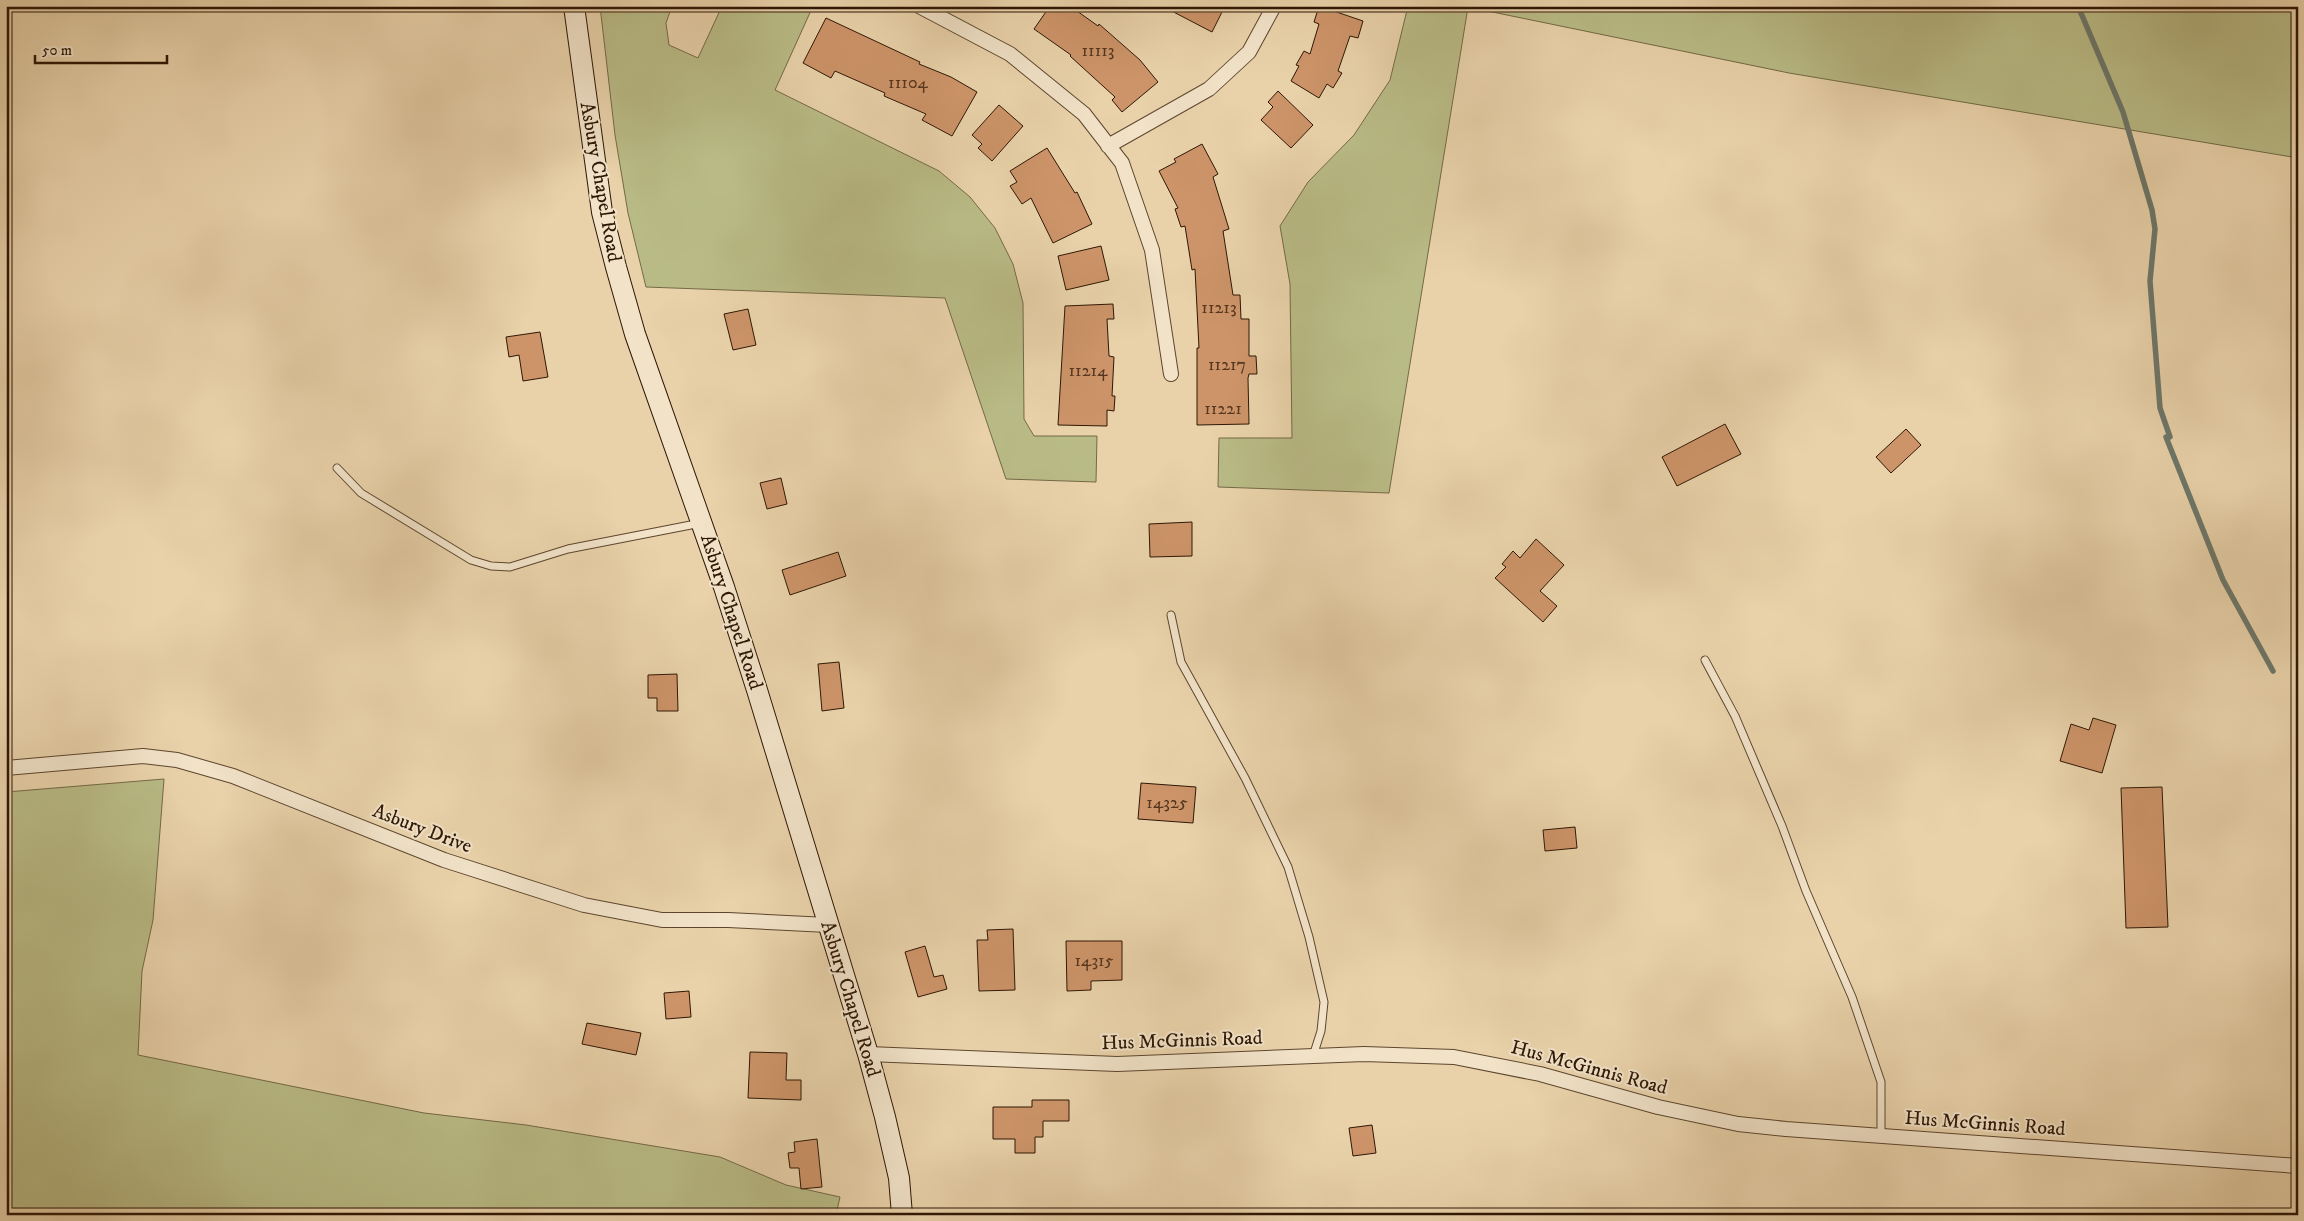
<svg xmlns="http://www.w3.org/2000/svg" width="2304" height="1221" font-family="'IM FELL DW Pica',serif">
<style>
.green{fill:#b9bb86;stroke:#746946}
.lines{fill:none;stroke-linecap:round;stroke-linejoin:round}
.stream{stroke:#6d776a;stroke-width:5.5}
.building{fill:#cd9469;stroke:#2e1705}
.lane-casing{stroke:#5d462e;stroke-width:9}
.street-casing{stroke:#5d462e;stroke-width:16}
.secondary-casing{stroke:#2e1705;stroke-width:22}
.lane{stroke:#f1e2c8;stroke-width:7}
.street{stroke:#f1e2c8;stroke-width:14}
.secondary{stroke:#f1e2c8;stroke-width:20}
.labels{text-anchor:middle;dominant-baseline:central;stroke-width:4;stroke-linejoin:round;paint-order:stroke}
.number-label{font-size:18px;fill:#56361e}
.street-label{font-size:20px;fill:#2e1705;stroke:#f1e2c8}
</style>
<rect width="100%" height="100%" fill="#e9d2aa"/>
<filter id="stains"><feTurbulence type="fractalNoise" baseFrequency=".004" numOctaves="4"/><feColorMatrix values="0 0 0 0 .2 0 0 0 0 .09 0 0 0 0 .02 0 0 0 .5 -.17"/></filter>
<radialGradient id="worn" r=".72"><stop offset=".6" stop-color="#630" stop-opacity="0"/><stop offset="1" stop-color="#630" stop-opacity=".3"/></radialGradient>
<path class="green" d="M600,6H672L666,23L669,45L698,58L722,6H813L775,90L939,171L970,197L995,228L1013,264L1023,303L1024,419L1034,436H1097L1096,482L1006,479L945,298L646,287L628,213L615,135Z
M1408,6H2298V158L1789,73L1468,7L1389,493L1218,487L1219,438H1292L1290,284L1280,226L1308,182L1354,135L1390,80Z
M164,779L153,920L142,971L138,1055L424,1113L526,1125L720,1157L786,1185L840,1197L836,1215H6V792Z"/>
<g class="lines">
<path class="stream" d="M2078,6L2123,112L2152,210L2155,229L2150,281L2160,408L2170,437H2166L2223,580L2273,671"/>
</g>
<path class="building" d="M1050,6H1070L1098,26L1099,24L1140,60L1158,82L1122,112L1112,100L1115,97L1070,56L1071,55L1034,29Z
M1162,6H1225L1212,32Z
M1319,6L1363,21L1358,38L1350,36L1338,71L1342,73L1333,88L1327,84L1319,98L1291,81L1299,66L1296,65L1304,51L1310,54L1319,24L1314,22Z
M826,18L920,62L919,64L951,77L977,92L952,136L922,120L926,114L884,96L885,93L835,71L831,78L803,63Z
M1278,91L1313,125L1291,148L1261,120L1273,107L1268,102Z
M999,105L1023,126L992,161L978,148L982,144L972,135Z
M1202,144L1218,174L1213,177L1229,229L1223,231L1233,295H1240L1241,319H1249V356H1256L1257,374H1249L1248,378L1249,424L1197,425V348H1199L1195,269L1192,270L1185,226L1181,227L1175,209L1178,208L1159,171L1176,162L1174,159Z
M1047,148L1075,193L1077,192L1092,224L1053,243L1031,198L1022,204L1010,186L1017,182L1010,171Z
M1101,246L1109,280L1066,290L1058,256Z
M1113,304L1114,319H1107L1109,356L1114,357L1112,396H1115L1114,411L1107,410V426L1058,425L1065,306Z
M748,309L756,345L733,350L724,314Z
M540,332L548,377L523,381L519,355L509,357L506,337Z
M1725,424L1741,454L1677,486L1662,457Z
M1906,429L1921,445L1891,473L1876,457Z
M781,478L787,504L767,509L760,483Z
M1192,522V556L1150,557L1149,524Z
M1536,539L1564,565L1540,591L1557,606L1543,622L1495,578L1506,567L1502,564L1513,551L1520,558Z
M838,552L846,576L790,595L782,570Z
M839,662L844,708L822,711L818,664Z
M677,674L678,711H657V698H648V675Z
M2093,718L2116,725L2102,773L2060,761L2071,724L2089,730Z
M1141,783L1196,787L1193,823L1138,819Z
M2162,787L2168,927L2126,928L2121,788Z
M1575,827L1577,848L1545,851L1543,830Z
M1013,929L1015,990L979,991L977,940H988L987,930Z
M1066,941H1122V980L1091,981V990L1067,991Z
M925,946L934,977L943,975L947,989L918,997L905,952Z
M689,991L691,1017L666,1019L664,993Z
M587,1023L641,1033L636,1055L582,1044Z
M750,1052L787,1053L786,1080H801V1100L748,1098Z
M1032,1100H1069V1121H1043V1137H1035V1153H1015V1139H993V1107H1032Z
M1372,1125L1376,1153L1353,1156L1349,1128Z
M817,1139L822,1187L801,1189L799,1168H790L788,1153L795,1152L794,1142Z"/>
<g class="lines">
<g class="lane-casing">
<path id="lane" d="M337,468L361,493L471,560L491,566L510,567L568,549L701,523
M1171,615L1181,662L1245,778L1288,867L1309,937L1324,1002L1321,1031L1313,1056
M1705,660L1735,716L1782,826L1806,891L1852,997L1881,1082V1136"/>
</g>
<g class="street-casing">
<path id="street" d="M919,6L1010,54L1084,114L1122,163L1152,250L1171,374
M1108,146L1209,89L1249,52L1274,6
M6,768L143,756L177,760L233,776L444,860L584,905L662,920H728L828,925
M868,1054L1117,1064L1364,1054L1454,1057L1540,1074L1658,1107L1738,1124L1786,1129L2298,1166"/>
</g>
<g class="secondary-casing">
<path id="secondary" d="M574,6L602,212L616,267L635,334L724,587L757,690L868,1054L885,1117L899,1178L902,1215"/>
</g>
<use href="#lane" class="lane"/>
<use href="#street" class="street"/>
<use href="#secondary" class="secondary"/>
</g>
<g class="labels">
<g class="number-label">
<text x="1098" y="51">11113</text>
<text x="908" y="83">11104</text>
<text x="1219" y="308">11213</text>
<text x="1227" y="365">11217</text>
<text x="1088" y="371">11214</text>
<text x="1223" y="409">11221</text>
<text x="1167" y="803">14325</text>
<text x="1094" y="961">14315</text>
</g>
<g class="street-label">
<text transform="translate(600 182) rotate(80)">Asbury Chapel Road</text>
<text transform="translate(731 612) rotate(72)">Asbury Chapel Road</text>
<text transform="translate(422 829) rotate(21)">Asbury Drive</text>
<text transform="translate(850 999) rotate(73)">Asbury Chapel Road</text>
<text transform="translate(1182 1041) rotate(-2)">Hus McGinnis Road</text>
<text transform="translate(1589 1068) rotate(15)">Hus McGinnis Road</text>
<text transform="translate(1985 1124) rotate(4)">Hus McGinnis Road</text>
</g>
</g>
<rect width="2304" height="1221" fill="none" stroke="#e9d2aa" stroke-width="25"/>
<rect x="8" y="8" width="2289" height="1206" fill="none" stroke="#2e1705" stroke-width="2.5"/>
<rect x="12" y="12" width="2279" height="1196" fill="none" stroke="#2e1705"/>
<path d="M35 55v8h132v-8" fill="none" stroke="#2e1705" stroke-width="2.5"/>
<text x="42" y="55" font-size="15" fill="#2e1705" stroke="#f1e2c8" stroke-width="4" paint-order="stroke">50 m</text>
<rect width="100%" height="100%" filter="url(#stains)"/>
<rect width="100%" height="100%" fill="url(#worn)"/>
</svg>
